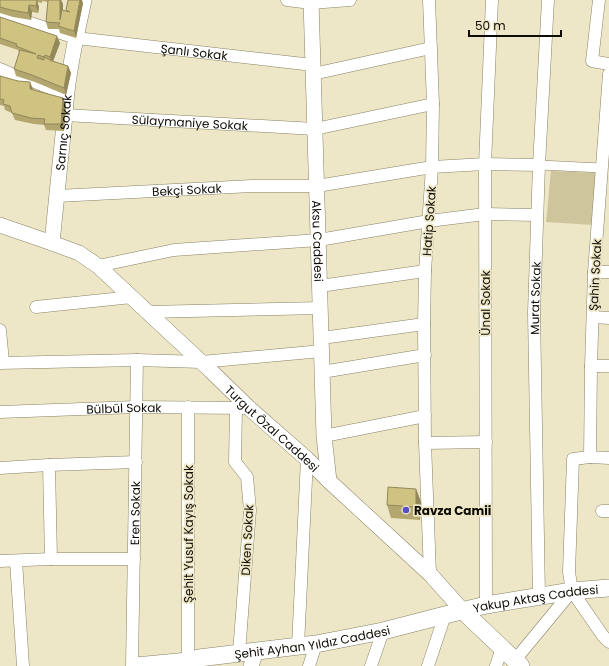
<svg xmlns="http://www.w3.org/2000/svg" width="609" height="666" font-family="Poppins,sans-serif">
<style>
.green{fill:#cec59c}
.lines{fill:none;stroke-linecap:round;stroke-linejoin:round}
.pedestrian-casing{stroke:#888265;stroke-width:10}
.minor-casing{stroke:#888265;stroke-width:13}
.tertiary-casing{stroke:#888265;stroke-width:16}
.secondary-casing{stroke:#888265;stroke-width:18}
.pedestrian{stroke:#fff;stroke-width:9}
.minor{stroke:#fff;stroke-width:12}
.tertiary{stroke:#fff;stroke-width:15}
.secondary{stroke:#fff;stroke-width:17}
.wall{fill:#b3a76f}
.shaded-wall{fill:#92885a}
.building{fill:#d0c281;stroke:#92885a;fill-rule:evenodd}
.poi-dot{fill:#564fc7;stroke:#ede7c7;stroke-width:1.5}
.labels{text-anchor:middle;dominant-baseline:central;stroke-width:3.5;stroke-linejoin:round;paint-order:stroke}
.street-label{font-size:12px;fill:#0e0b03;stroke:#ede7c7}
.poi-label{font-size:12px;font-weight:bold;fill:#0e0b03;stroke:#ede7c7;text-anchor:start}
</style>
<rect width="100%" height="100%" fill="#ede7c7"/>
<path class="green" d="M551,171L597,173L593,225L546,222Z"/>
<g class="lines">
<g class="pedestrian-casing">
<path id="pedestrian" d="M539,165L602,168"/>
</g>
<g class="minor-casing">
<g id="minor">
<path d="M287,0L311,3L350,0"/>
<path d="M429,0L433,104L432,167L425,271L424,324L425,443L430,574"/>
<path d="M599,0L592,61L609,64"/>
<path id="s1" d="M0,13L76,38L313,65"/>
<path d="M0,69L16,76L35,82L66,95"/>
<path d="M313,74L431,48"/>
<path d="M609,74L594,272L591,366L590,457L609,458"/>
<path id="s2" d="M65,115L315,129L433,104"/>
<path id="s3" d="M57,196L252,186H317L432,167L485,164L539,165"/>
<path d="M98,266L174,250L319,240L429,221L485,214L537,215"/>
<path d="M594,272H609"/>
<path d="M320,286L425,271"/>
<path d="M36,307L132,297"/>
<path d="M148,312L321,308"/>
<path d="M593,317L609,318"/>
<path d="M0,330L3,362"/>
<path d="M322,338L424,324"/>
<path d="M0,363L137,360L201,362L322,351"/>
<path d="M591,366H609"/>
<path d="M322,372L425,355"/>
<path d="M236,408L235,462L247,477L250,510L239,653"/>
<path id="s4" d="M0,412L136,407L243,408"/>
<path d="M324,436L425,416"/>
<path d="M425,443L486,442"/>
<path d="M590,457L573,459L569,572L572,591L603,636L609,642"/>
<path d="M49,465L51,559"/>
<path d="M0,468L49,465L136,462"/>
<path d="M602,511H609"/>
<path d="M0,561L51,559H134"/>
<path d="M16,561L23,666"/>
<path id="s5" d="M539,596L534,313L539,165L548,0"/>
<path d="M486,605L485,164L492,0"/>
<path d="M298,646L307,459"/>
<path d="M515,660L572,591"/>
<path d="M188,661V407"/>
<path id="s6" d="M132,666L137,360"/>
<path d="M309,666L316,644"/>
<path d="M371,666L383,631"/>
<path d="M428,666L445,615"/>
<path d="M496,666L502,648"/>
</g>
</g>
<g class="tertiary-casing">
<g id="tertiary">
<path id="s7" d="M311,0L324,436L329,481"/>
<path id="s8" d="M0,225L52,243L79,253L98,266L211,371L249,408L307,459L329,481L430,574L463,611"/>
<path id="s9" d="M52,243L65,115C67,76 76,38 84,0"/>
<path d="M251,666L256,651"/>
</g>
</g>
<g class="secondary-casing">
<g id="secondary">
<path d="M463,611L521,666"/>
<path id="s10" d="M136,666L188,661L199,658L316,644L383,631L445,615L486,605L572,591L609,588"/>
</g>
</g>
<use href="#pedestrian" class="pedestrian"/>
<use href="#minor" class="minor"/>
<use href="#tertiary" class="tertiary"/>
<use href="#secondary" class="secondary"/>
</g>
<path class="wall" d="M0,0H61L63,4V10L66,11V10L83,3L76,38L60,33L59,29H48L46,22L48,2L42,1V3L37,2L39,7L38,13L32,12L31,20L13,17L0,13Z
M0,17L60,43L53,61L68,66L71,73L66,95L35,82L16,76L14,69L19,53L18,50L0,44Z
M0,76L33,89L66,105L64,131L46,130L44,125L34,124L15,120L12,113L5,110L4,106L0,105Z
M416,489L421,502L420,520L391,518L387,505Z"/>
<path class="shaded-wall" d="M34,0H37L39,7L38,13L36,6Z
M60,0H61L63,4V27L60,20Z
M80,0H82L83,3L76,38L74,31Z
M29,5L32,12L31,20L28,13Z
M57,36L60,43L52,64L50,57Z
M68,66L71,73L66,95L64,88Z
M30,82L33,89L32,95L30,89Z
M63,98L66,105L64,131L61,124Z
M416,489L421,502L420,520L416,507Z"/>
<path class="building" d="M0,0H37L36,6L29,5L28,13L11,10L0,7Z
M48,0H60V20L62,10L70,12L66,10L68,0H80L74,31L58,26L60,23L46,22Z
M0,17L57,36L50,57L45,55L44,57L52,61L68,66L64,88L32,75L14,69L20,50L36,54L16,46L17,44L0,38ZM38,55L44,57V60L37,58Z
M0,76L18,81L30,82V89L63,98L61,124H44L45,119L31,118L12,113L10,106L3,104L4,100L0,99Z
M388,487L416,489V507L387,505Z"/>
<circle class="poi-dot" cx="406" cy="510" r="4"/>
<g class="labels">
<g class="street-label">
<text stroke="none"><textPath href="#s1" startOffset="199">Şanlı Sokak</textPath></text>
<text stroke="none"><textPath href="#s2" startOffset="125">Sülaymaniye Sokak</textPath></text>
<text stroke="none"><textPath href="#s9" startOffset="111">Sarnıç Sokak</textPath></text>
<text stroke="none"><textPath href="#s3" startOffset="130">Bekçi Sokak</textPath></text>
<text transform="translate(429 221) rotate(-86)">Hatip Sokak</text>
<text stroke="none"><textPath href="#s7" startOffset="241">Aksu Caddesi</textPath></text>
<text transform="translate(595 275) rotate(-87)">Şahin Sokak</text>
<text stroke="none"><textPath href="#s5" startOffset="298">Murat Sokak</textPath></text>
<text transform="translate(485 303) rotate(-90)">Ünal Sokak</text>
<text stroke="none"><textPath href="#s4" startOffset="124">Bülbül Sokak</textPath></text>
<text stroke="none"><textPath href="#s8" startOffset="345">Turgut Özal Caddesi</textPath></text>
<text stroke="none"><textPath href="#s6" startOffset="153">Eren Sokak</textPath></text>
<text transform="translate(188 534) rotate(-90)">Şehit Yusuf Kayış Sokak</text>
<text transform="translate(247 540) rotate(-87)">Diken Sokak</text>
<text stroke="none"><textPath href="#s10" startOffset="406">Yakup Aktaş Caddesi</textPath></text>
<text stroke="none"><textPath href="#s10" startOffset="178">Şehit Ayhan Yıldız Caddesi</textPath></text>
</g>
<g class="poi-label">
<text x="414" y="510">Ravza Camii</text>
</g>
</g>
<path d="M469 30v6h92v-6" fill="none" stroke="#0e0b03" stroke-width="2"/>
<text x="475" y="30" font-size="12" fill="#0e0b03" stroke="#ede7c7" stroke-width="3" paint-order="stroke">50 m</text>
</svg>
